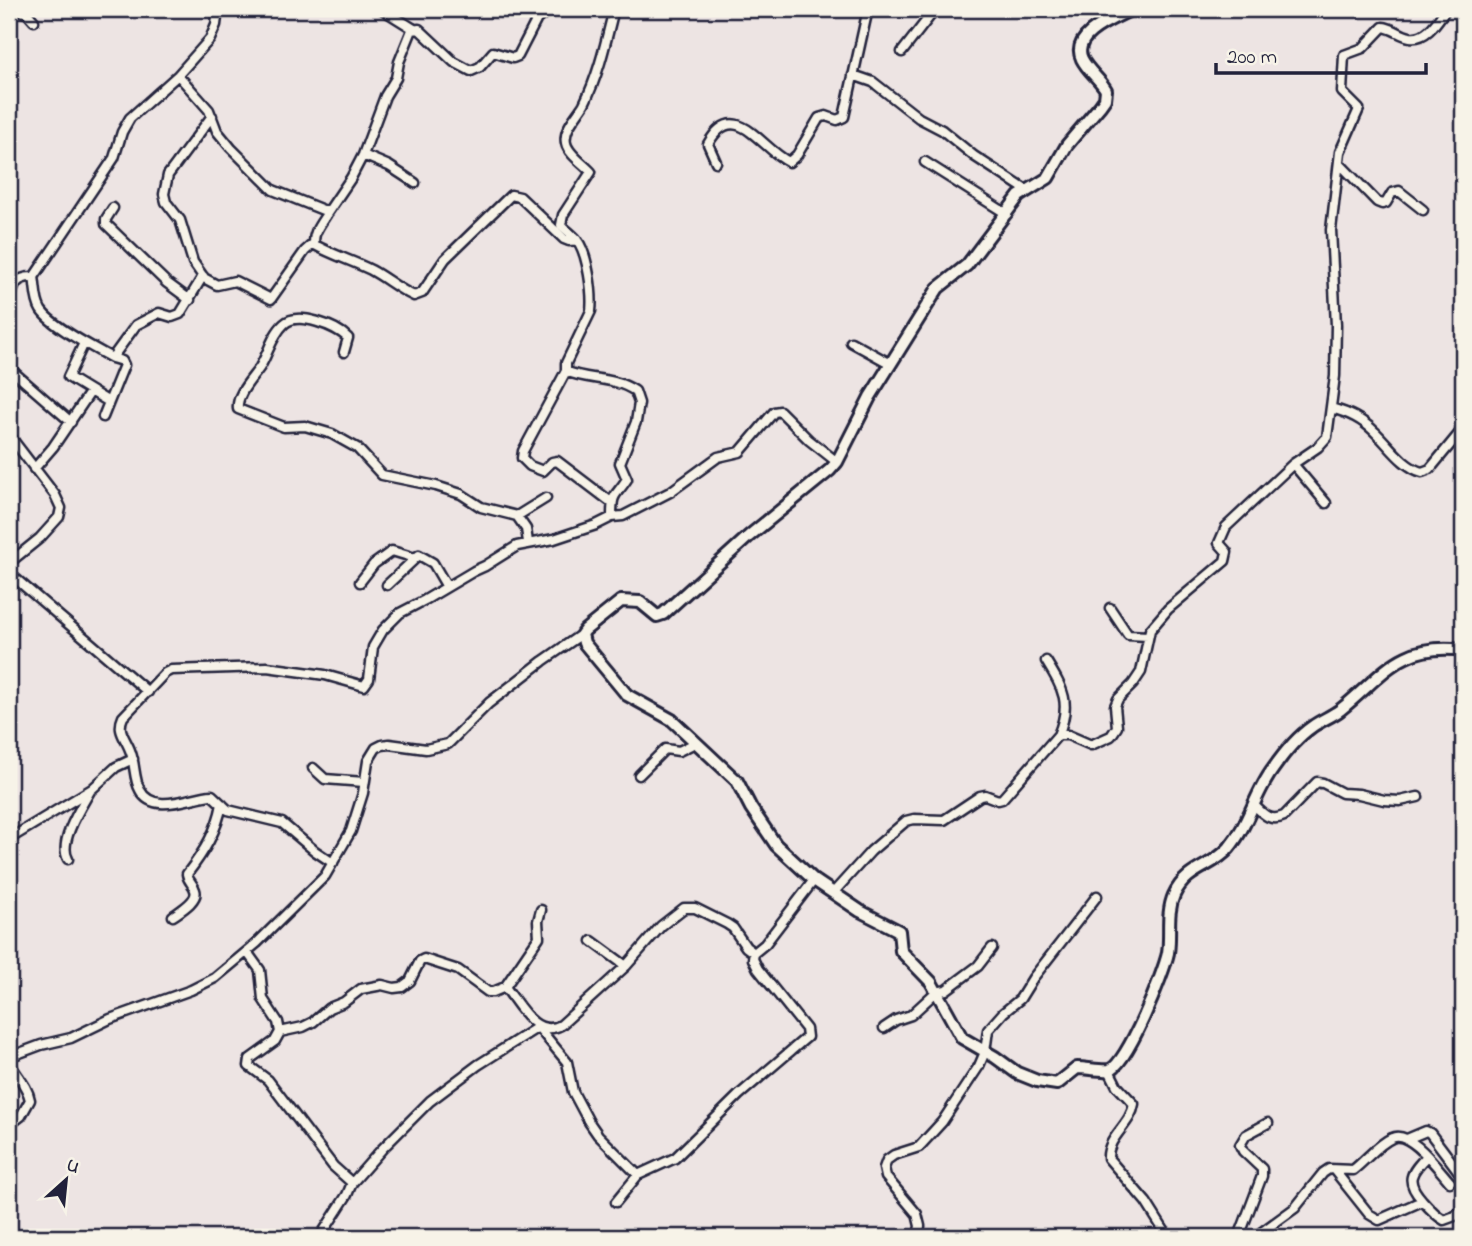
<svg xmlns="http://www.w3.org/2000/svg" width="1472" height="1246" font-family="'Indie Flower',sans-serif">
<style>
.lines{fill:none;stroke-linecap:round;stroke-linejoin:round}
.street-casing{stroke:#22223b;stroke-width:13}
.secondary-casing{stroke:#22223b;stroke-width:16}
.street{stroke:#f7f3e8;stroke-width:8}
.secondary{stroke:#f7f3e8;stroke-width:10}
</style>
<rect width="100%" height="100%" fill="#ede4e3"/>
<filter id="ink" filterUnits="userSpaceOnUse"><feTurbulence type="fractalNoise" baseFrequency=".0143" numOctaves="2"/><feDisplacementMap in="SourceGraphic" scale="14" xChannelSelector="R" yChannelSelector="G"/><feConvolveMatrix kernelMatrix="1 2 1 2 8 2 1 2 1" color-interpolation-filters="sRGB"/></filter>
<g filter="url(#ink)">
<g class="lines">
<g class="street-casing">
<path id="street" d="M15,9L27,13L34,21
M382,9L414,29
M902,52L930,16L938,9
M178,75L209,110L217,131L231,148L273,190L328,212L351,178L363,155L385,96L396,78L399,62L412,30L419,29L454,62L471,71L480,67L493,52L513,58L518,56L537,19L550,9
M853,75L873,82L919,118L942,130L974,156L1026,190
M212,116L168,175L164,194L166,202L180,220L193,262L204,278L217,285L235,281L271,299L305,251L314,243
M363,155L389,166L415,183
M716,162L708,144C735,96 761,149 789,162L797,155L819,118L826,116L837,120L844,117L868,9
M925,162L1007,214
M1339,163L1377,202L1382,204L1386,203L1392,193L1399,191L1423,210
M113,208L106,219V224L167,283L190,300
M328,212C322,222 311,234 315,245C333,255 353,261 371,270C386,278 398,289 414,296L422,293L445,259L511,195L520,197L564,239L569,241L577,240
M34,277C36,287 35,301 41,310C51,326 94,348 112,358L136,325L159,313L172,317L180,314L203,276
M9,307C13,289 13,276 34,277L114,158L122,132L130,118L178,75L210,39L216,25L218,9
M851,342L891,364
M84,343L68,377L109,402
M344,352L348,338C336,326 298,311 284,324C272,335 268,354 260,367C252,379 236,394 238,409L284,427L305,426L332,434L357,448L382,475L436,486L461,494L481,507L517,516L526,529L528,542
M9,368L71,422
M566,371L523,451L522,458L530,466L543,471L552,462L557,461L611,502
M1331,408C1349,413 1362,419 1375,432C1389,445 1403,467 1422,472L1430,469L1463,429
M103,417L124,365L122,361L112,358
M9,435L55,495L61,508L59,517L40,538L9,563
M1293,464L1326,503
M34,469L53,447L91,391
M517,516L546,498
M612,517C612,491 615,498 627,479L620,463L636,422L639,403L635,391C613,376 587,381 566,371V363L591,311C593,294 588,254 577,240C573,235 566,230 561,225L563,215L591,172C584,164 568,154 566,143C563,129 577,116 584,104C599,74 606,41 614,9
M9,573L148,692
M360,582L374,564L392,551L415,558
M387,585L419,555L433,563L447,587
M1110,608L1128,635L1148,636
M1046,661C1063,689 1072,703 1058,735
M313,768L325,779L364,782
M639,775L665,749L679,751L695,743
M1255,806C1264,815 1271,822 1284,816L1317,782L1323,783L1342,793L1359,794L1384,800L1400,801L1418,797
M9,839L92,789L116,767L133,759
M68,859C58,842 81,807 90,791
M333,863L315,851L282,823L228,810L212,795C192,796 153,816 140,790C134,780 135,764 131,753C127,739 116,732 123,717L165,673L171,670L267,667L325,675L364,686L369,679L373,647L383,630L400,613L425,600L474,571L485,566L517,546L554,539L596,525L612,517L623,516L670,492L718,457L740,452L774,412L780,411L809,440L837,462
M833,893L871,851L906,821L914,819L944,820L980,796L985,795L998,800L1002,799L1058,735H1068L1091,745L1111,736L1117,727L1115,706L1118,699L1133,684L1141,672L1150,630L1168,609L1225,561L1227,552L1219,543L1226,527L1293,464L1318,447L1327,437L1335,376L1336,325L1331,230L1340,152L1359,109L1342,92L1344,55L1363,48L1383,27C1393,28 1400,35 1410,37C1427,40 1438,20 1446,9
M541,910L538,921L539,937L505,987C519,1004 535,1039 561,1025L626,966L661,926L684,908H695L727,924L733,928L746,947L754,953L765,944L814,880
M173,916C180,911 199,900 195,890C193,883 188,882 187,874C204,852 217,831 222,804
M592,941L626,966
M247,952L260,970L263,999L278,1022L280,1032L275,1041L250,1059L249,1066L268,1080L333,1166L352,1183
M884,1028L896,1020L911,1015L936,992L946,990L978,966L992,948
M280,1032L303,1027L313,1022L329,1008L344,1002L361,989L382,985L394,988L402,987L410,981L420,961L424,959L458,970L488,992H493L505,987
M9,1057L41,1045L71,1038L110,1019L191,990L215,978L257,943L325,876L351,831L363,793L368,761L376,748L382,745L389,744L426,749L448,744L489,703L543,661L582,634
M9,1061C15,1075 27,1084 30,1100L21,1116L9,1125
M1109,1070L1117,1086L1134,1104C1131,1125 1107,1137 1108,1158L1146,1202L1168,1237
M1407,1139L1426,1131L1430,1133L1463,1177
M1427,1156C1410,1173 1405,1181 1422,1200C1429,1208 1435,1215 1444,1220L1455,1216L1463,1208
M1334,1170L1369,1214L1379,1220L1422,1201
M616,1202L638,1175L675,1158L739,1095L807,1037L806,1029L758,969L753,959L754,953
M320,1237L347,1195L352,1183L382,1149L430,1101L478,1065L538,1027L567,1062L573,1092L589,1122L598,1135L638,1175
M918,1237L920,1226L917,1214L886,1177L884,1168L887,1160L894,1155L919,1147L942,1122L979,1066L985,1052L988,1030L1003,1013L1020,999L1033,978L1097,896
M1239,1237L1262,1176V1169L1243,1151L1240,1145L1246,1135L1268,1123
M1255,1237L1295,1208L1323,1173L1329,1169L1353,1170C1366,1160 1378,1144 1392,1138C1410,1129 1439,1170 1450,1182"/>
</g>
<g class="secondary-casing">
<path id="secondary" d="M1132,9C1115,18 1070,34 1082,59C1088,71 1100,79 1106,90L1105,99L1100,106L1067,145L1048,178L1019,196L967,265L938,288L870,397L837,462L830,470L749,536L663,614L657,616L640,602L621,601L585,630L582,634L584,643L627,695L672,720L737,781L751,808L776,845L814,880L860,911L899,931L901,951L931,982L962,1038L995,1057L1017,1073L1037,1081L1057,1084L1077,1068C1087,1068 1100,1071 1109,1070C1127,1066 1164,972 1168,953C1171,934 1166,913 1174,895C1187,867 1212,868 1229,848C1249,824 1255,793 1273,769C1284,753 1297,737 1313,726C1322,720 1332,716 1340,710C1384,675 1399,642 1463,650"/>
</g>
<use href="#street" class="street"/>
<use href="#secondary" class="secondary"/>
</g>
</g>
<rect width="1472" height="1246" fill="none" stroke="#f7f3e8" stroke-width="35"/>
<rect x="18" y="18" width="1437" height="1211" fill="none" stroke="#22223b" stroke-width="2.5" filter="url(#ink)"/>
<g transform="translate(66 1180) rotate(27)" stroke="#f7f3e8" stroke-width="5" paint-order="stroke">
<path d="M0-5L12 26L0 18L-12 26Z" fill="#22223b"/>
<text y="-10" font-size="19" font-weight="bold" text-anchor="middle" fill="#22223b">U</text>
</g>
<path d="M1216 63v10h210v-10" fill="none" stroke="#22223b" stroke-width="3.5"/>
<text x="1227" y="63" font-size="21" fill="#22223b" stroke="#f7f3e8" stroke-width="5" paint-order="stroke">200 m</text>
</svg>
